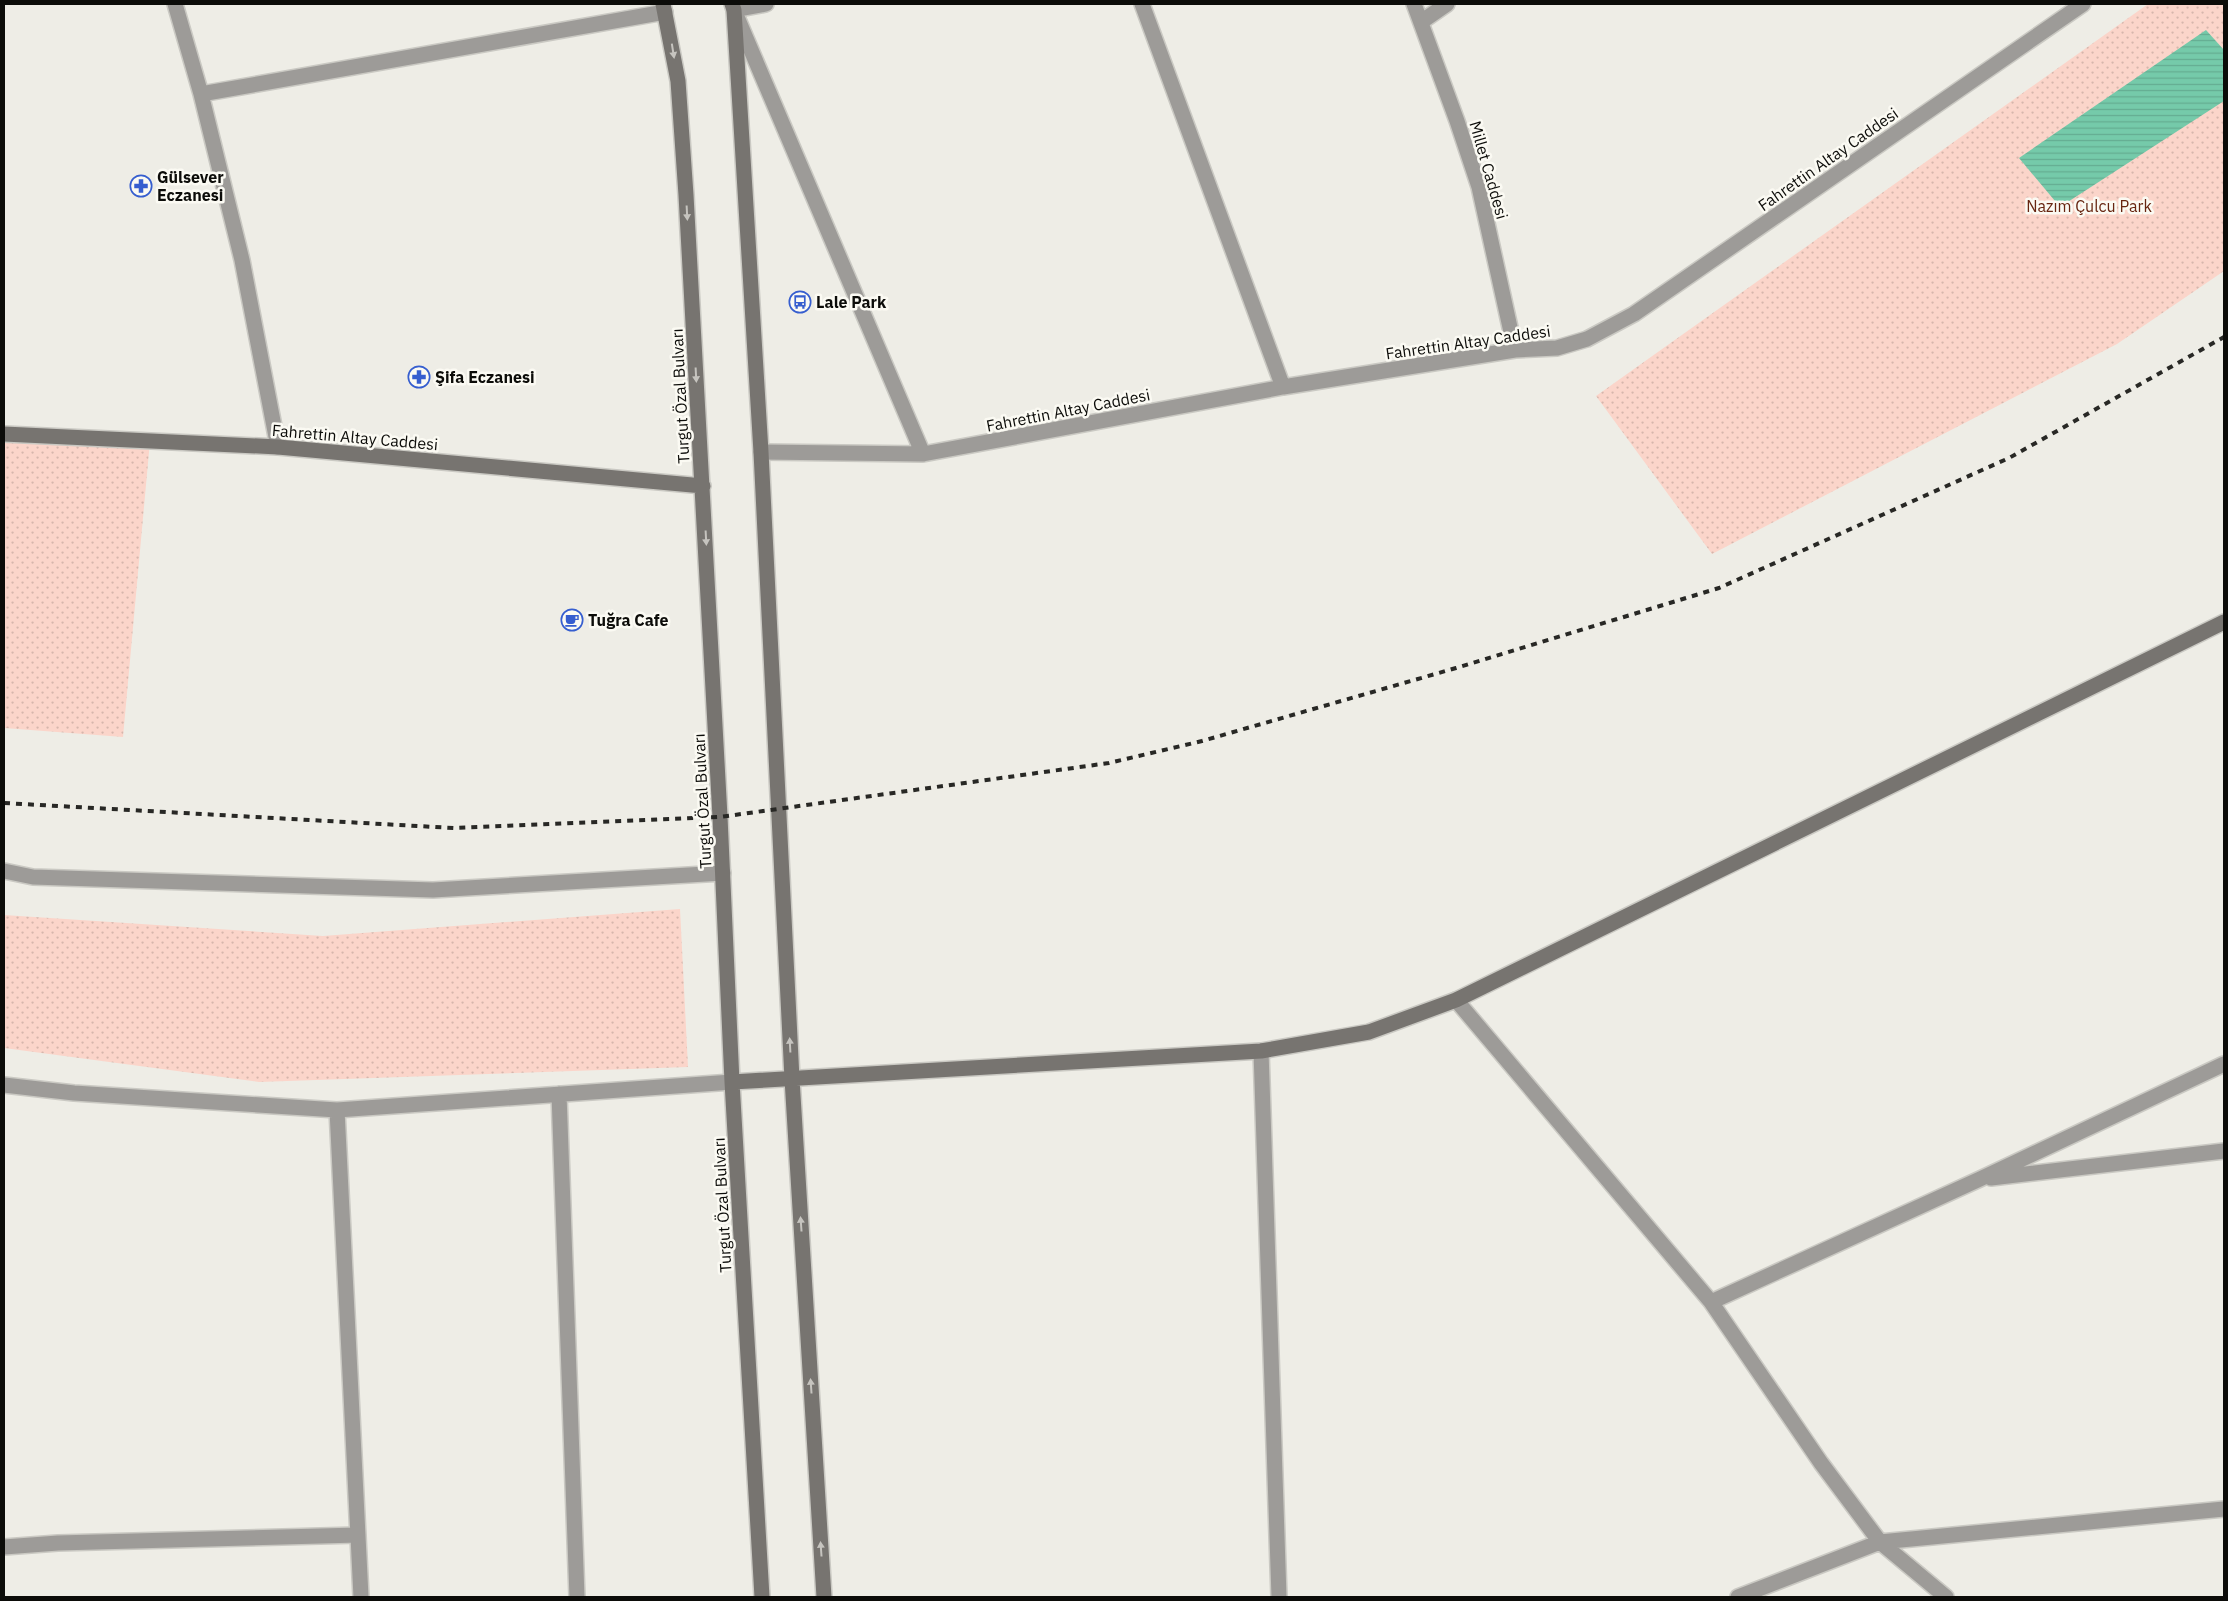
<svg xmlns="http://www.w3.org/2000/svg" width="2228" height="1601" font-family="'IBM Plex Sans',sans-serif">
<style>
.park{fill:url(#park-dots)}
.water{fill:url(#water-rules)}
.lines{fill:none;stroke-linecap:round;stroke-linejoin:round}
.street-casing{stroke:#cac9c3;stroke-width:18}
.secondary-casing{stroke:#cac9c3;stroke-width:18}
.street{stroke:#9d9b98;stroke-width:15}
.secondary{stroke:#777470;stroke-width:15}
.rail{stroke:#282825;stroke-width:4;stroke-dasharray:6 6;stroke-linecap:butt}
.oneway{fill:#c6c4bf}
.labels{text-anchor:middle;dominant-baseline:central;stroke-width:5;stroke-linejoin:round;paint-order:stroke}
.street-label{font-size:16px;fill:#0c0c09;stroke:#fbfaf3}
.poi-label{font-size:16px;font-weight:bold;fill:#0c0c09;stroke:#fbfaf3;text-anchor:start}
.park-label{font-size:16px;fill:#672510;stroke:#fbfaf3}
</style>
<defs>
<pattern id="park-dots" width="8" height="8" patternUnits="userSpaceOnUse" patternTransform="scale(1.25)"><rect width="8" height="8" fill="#fbd5ca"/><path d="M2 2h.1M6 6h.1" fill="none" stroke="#d6b6ac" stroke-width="1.8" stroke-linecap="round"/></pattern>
<pattern id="water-rules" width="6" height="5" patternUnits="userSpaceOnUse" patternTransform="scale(1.25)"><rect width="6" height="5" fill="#75caaa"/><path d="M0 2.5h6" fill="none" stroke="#64ac91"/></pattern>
</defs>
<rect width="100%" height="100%" fill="#eeede6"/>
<path class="park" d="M2148,4H2224V271L2117,344L1712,554L1596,396Z
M4,432L150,441L123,737L4,728Z
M680,909L688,1067L259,1082L4,1048V915L323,936Z"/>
<path class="water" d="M2206,30L2224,50V101L2060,207L2019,158Z"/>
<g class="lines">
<g class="street-casing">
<path id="street" d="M175,4L201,94L242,260L278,447
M766,4L734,10L923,454
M1142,4L1283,387
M1414,4L1457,121L1479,187L1515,350
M1421,22L1447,4
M201,94L665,12
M761,452L923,454L1283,387L1515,350L1557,348L1587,339L1634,314L2083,4
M4,871L33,877L433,890L723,873
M1456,1000L1711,1302L1821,1463L1880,1542L1946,1597
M1261,1051L1279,1597
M4,1085L74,1093L337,1110L732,1082
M559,1094L577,1597
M337,1110L361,1597
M1991,1178L2224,1151
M1711,1302L1980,1179L2224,1064
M4,1547L58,1543L358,1535
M1738,1597L1880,1542L2224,1509"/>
</g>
<g class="secondary-casing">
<path id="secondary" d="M663,4L678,81L686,195L720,817L732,1082L762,1597
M732,4L734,10L761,452L792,1079L824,1597
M4,434L278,447L703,486
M732,1082L1261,1051L1369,1032L1456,1000L2224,622"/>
</g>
<use href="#street" class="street"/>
<use href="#secondary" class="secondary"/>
<path class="rail" d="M4,803L454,828L720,817L1109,763L1202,741L1456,668L1719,588L2009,458L2224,337"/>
</g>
<defs><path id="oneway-solid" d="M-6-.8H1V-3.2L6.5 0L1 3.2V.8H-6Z" transform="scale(1.25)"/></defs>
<g class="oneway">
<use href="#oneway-solid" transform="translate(673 51) rotate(81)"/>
<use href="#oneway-solid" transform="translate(687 213) rotate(87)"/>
<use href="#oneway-solid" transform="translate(696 375) rotate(87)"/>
<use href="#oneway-solid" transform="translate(706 538) rotate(87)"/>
<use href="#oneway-solid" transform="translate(790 1045) rotate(-93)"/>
<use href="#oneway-solid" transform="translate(801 1224) rotate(-94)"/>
<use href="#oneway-solid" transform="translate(811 1386) rotate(-94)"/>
<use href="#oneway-solid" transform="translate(821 1549) rotate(-94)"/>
</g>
<defs>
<g id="pharmacy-ring" transform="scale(1.125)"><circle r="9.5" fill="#fbfaf3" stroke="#365ecf" stroke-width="1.5"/><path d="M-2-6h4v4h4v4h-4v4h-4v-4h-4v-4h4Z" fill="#365ecf"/></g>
<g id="bus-ring" transform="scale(1.125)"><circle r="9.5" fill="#fbfaf3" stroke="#365ecf" stroke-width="1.5"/><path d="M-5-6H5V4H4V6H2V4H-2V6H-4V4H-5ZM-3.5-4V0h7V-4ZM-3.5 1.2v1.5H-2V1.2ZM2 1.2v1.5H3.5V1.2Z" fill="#365ecf"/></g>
<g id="cafe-ring" transform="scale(1.125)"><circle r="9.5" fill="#fbfaf3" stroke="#365ecf" stroke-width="1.5"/><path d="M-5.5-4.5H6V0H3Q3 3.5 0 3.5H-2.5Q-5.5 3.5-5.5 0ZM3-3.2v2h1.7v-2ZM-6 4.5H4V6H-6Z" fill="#365ecf"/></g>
</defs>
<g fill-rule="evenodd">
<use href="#pharmacy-ring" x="141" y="186"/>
<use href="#bus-ring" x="800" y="302"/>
<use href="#pharmacy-ring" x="419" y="377"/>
<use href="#cafe-ring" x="572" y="620"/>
</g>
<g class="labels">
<g class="street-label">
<text transform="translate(1828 159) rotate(-35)">Fahrettin Altay Caddesi</text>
<text transform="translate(1489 170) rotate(74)">Millet Caddesi</text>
<text transform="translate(1468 342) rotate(-8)">Fahrettin Altay Caddesi</text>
<text transform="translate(680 396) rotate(-93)">Turgut Özal Bulvarı</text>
<text transform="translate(1068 410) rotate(-11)">Fahrettin Altay Caddesi</text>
<text transform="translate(355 437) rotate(5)">Fahrettin Altay Caddesi</text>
<text transform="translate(702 801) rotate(-93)">Turgut Özal Bulvarı</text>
<text transform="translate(722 1205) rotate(-93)">Turgut Özal Bulvarı</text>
</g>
<g class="poi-label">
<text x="157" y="177">Gülsever<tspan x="157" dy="18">Eczanesi</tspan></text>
<text x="816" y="302">Lale Park</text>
<text x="435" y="377">Şifa Eczanesi</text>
<text x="588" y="620">Tuğra Cafe</text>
</g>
<g class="park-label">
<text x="2089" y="206">Nazım Çulcu Park</text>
</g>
</g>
<rect width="2228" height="1601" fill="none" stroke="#0c0c09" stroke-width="10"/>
</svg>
